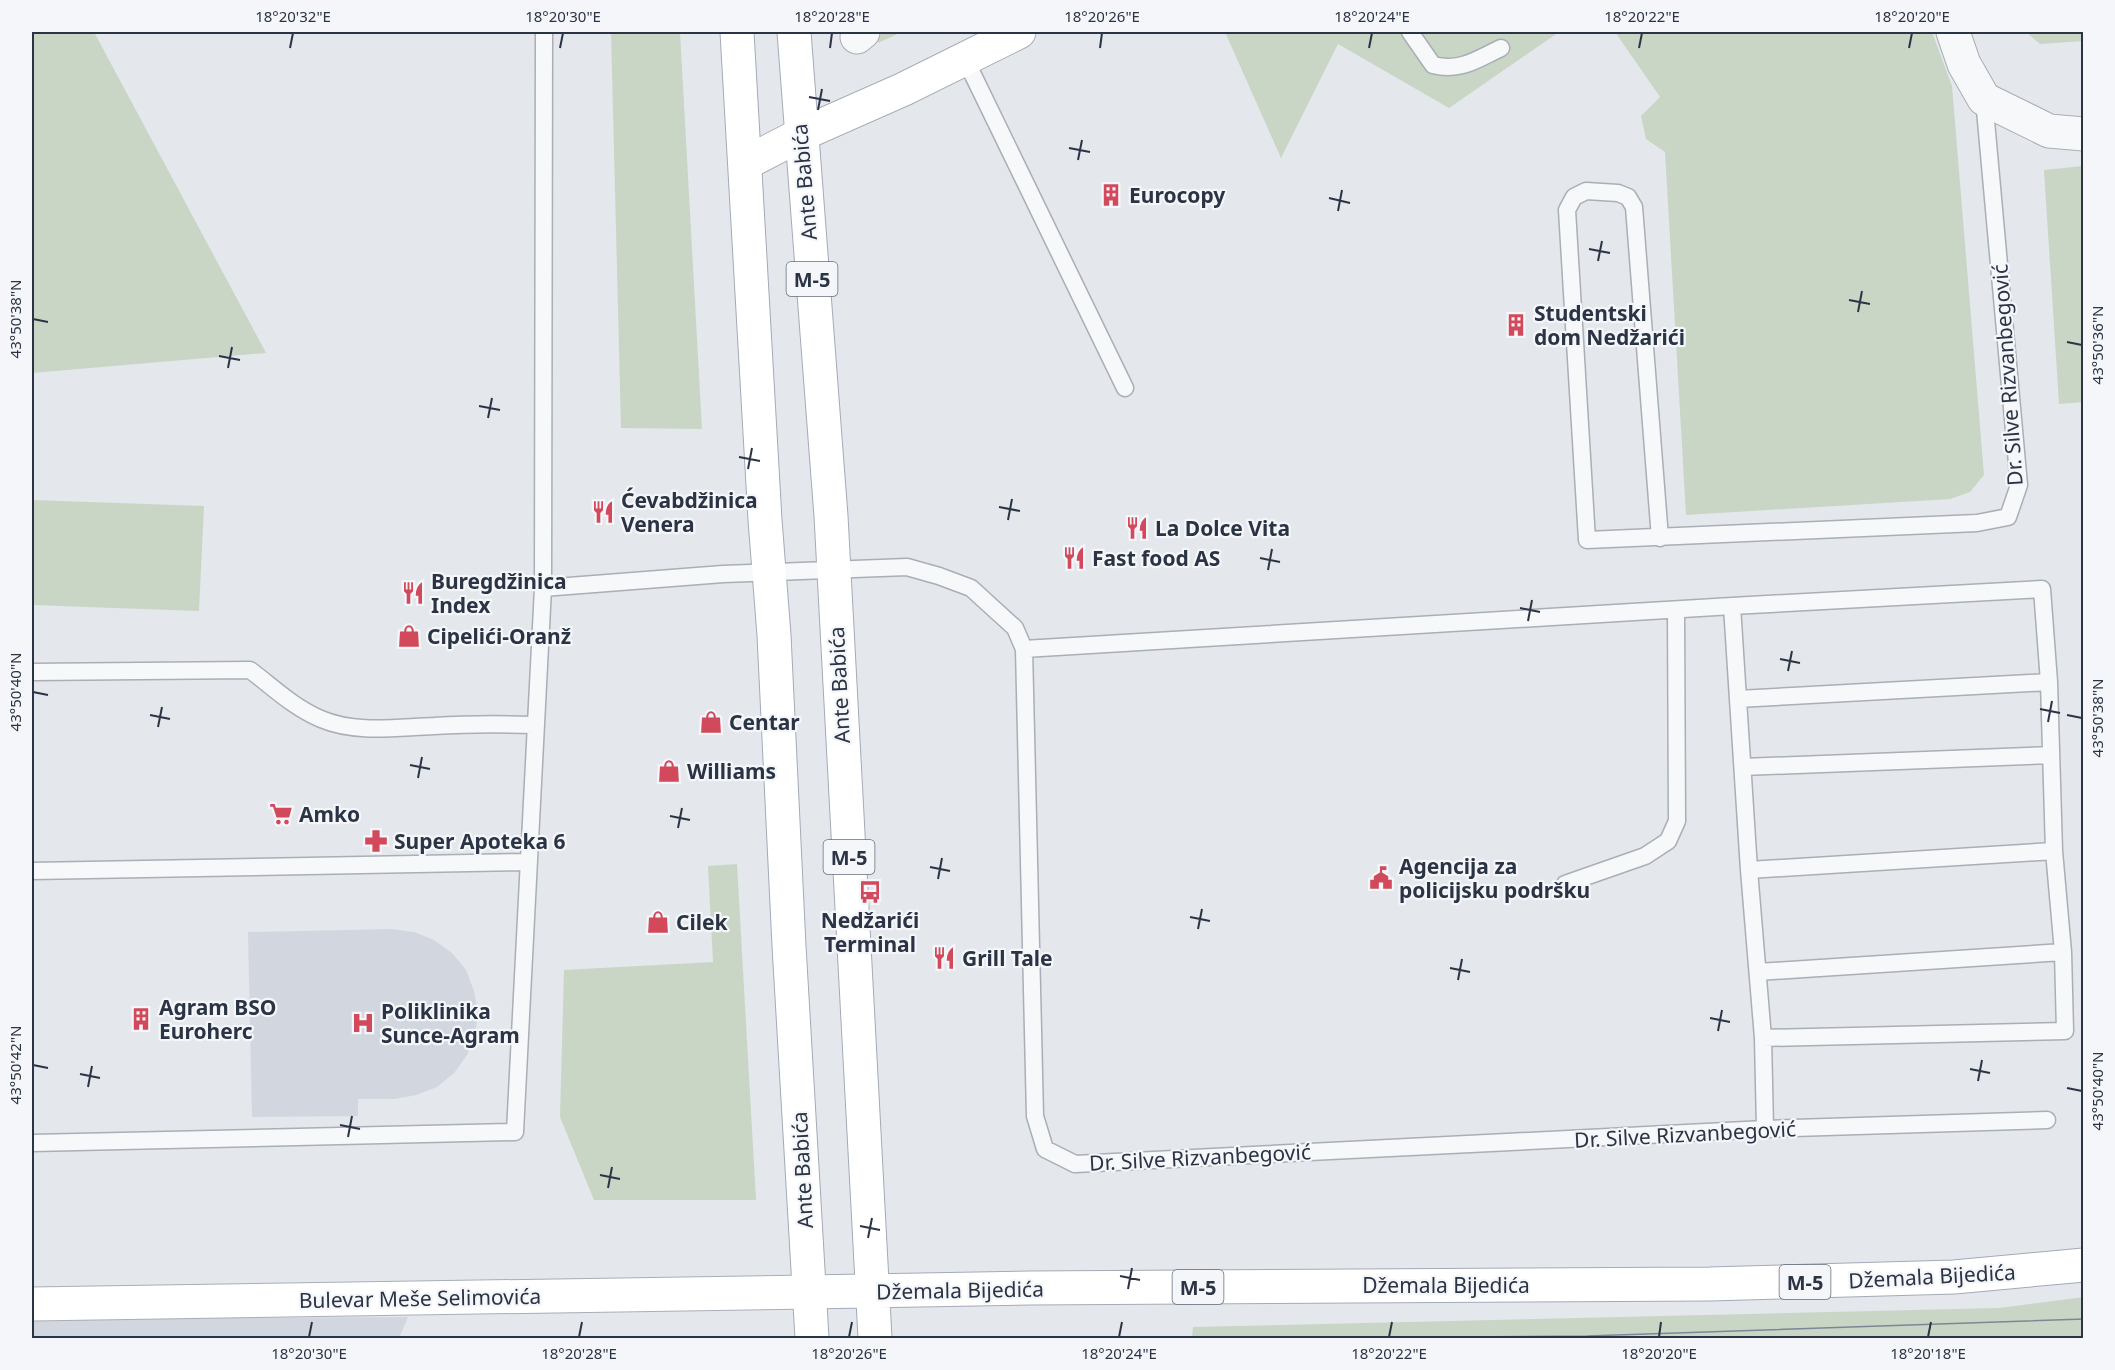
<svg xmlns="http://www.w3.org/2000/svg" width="2115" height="1370" font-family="'Noto Sans',sans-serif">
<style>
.built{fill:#d2d6de}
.green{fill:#c9d6c5}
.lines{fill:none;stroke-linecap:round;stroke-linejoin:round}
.lane-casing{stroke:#a9aeb7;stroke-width:19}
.street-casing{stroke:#a9aeb7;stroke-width:35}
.secondary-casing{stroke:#a9aeb7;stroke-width:35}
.primary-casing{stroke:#a3abb8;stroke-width:35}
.lane{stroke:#f7f8fa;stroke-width:16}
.street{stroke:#f7f8fa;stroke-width:33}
.secondary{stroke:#fff;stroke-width:33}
.primary{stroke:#fff;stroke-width:33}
.tram{stroke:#7d8696;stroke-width:1.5}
.ticks{fill:none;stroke:#2b3445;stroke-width:2}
.labels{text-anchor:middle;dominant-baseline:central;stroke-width:4.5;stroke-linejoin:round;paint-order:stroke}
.shield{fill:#f4f6f9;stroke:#676e7b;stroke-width:1.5}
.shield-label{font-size:20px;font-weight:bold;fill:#2b3445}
.street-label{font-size:21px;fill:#2b3445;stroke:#f4f6f9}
.poi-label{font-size:21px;font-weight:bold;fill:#2b3445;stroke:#f4f6f9;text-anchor:start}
.neatline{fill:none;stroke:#2b3445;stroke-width:2}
.ticks-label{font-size:15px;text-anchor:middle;fill:#2b3445}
</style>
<rect width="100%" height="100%" fill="#e4e7ec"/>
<path class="built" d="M392,929L414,932L434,940L452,953L466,970L474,991L478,1013L475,1034L467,1055L454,1073L437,1087L416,1095L395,1099H358V1116L252,1117L248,932Z
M408,1317L399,1338H32V1319Z"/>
<path class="green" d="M32,32H94L266,353L32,373Z
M611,32H680L702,429L621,428Z
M877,32H902L878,43Z
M1225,32H1559L1449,108L1338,44L1281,158Z
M1615,32H1932L1952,86L1984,475L1970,492L1950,499L1686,515L1665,152L1646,139L1641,116L1660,97Z
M2026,32H2083V41L2040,44Z
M2083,166V402L2059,404L2044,170Z
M32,500L204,506L199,611L32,605Z
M737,864L756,1200H594L560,1117L564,970L713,962L708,866Z
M2084,1297L2083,1338H1192L1193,1327L1999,1308Z"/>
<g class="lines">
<g class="lane-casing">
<path id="lane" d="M1410,32L1433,65C1461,72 1477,59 1501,48
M963,59L973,75L1125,388
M1660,538L1634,207L1628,197L1618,193L1586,191L1574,197L1567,210L1587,540L1977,523L2008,517L2019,485L1984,99
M543,588L723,574L907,567L939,576L971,588L1015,628L1024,649L1035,1116L1045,1149L1075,1164L1765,1129L2047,1120
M1024,649L1732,606
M32,672L250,670C274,688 293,707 321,719C356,734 398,727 434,726C468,724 501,724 535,725
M1738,699L2049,682
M1743,767L2051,755
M1749,870L2054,851
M32,871L528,862
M1565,884L1645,856L1668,841L1677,821L1676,610
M1758,972L2063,952
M1763,1038L2065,1031L2063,952L2054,851L2049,682L2042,589L1732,606L1749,870L1763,1038L1765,1129
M32,1143L515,1132L543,588L544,32"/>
</g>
<g class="street-casing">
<path id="street" d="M1953,32L1964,64L1984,99L2049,131L2084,134
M857,37L863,32"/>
</g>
<g class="secondary-casing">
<path id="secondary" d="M746,163L800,135L904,89L1019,32
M32,1304L809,1292"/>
</g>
<g class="primary-casing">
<path id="primary" d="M737,32L765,520L774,635L789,946L812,1338
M794,32L831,516L875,1338
M809,1292L1030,1288L1710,1284L1954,1277L2084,1265"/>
</g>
<use href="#lane" class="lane"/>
<use href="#street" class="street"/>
<use href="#secondary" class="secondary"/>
<use href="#primary" class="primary"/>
<path class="tram" d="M1297,1338L1587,1336L2084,1319"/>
</g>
<path class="ticks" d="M290,48L293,33M560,48L563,33M830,48L832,33M1100,48L1102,33M1369,48L1372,33M1639,48L1642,33M1909,48L1912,33M809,97L830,101M818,110L822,89M1069,148L1090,152M1078,160L1082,140M1329,198L1350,203M1338,211L1342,190M1589,249L1610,253M1598,261L1602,241M1849,300L1870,304M1858,312L1862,291M33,319L48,322M2067,342L2082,345M219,356L240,360M228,368L232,347M479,406L500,410M488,418L492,398M739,457L760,461M748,469L752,448M999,507L1020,511M1008,520L1012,499M1260,558L1280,562M1268,570L1272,549M1520,608L1540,612M1528,621L1532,600M1780,659L1800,663M1788,671L1792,651M33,692L48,695M2040,709L2060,713M150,715L170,719M2067,715L2082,718M2048,722L2052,701M158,727L162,707M410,765L430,769M418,778L422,757M670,816L690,820M678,828L682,808M930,867L950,871M938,879L942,858M1190,917L1210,921M1198,929L1202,909M1450,968L1470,972M1458,980L1462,959M1710,1018L1730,1022M1718,1031L1722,1010M33,1065L48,1068M1970,1069L1990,1073M80,1074L100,1078M1978,1081L1982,1060M88,1087L92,1066M2067,1088L2082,1091M340,1125L360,1129M348,1137L352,1116M600,1175L620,1179M608,1188L612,1167M860,1226L880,1230M868,1238L872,1218M1120,1276L1140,1280M1128,1289L1132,1268M309,1337L312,1322M579,1337L582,1322M849,1337L852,1322M1119,1337L1122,1322M1389,1337L1392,1322M1659,1337L1661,1322M1928,1337L1931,1322"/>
<defs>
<g id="building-bare" transform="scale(1.8)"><path d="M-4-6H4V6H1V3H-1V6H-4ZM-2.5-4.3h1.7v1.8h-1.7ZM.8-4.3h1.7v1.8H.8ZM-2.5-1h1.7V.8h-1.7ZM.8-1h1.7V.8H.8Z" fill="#d1495b" stroke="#f4f6f9" stroke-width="2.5" paint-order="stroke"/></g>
<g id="restaurant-bare" transform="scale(1.8)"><path d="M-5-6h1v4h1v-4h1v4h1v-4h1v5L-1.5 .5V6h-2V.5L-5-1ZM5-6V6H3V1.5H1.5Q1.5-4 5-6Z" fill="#d1495b" stroke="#f4f6f9" stroke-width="2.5" paint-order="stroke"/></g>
<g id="shop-bare" transform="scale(1.8)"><path d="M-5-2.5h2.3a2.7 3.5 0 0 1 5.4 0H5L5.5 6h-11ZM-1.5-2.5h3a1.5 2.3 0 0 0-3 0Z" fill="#d1495b" stroke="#f4f6f9" stroke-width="2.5" paint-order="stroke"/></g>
<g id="supermarket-bare" transform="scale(1.8)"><path d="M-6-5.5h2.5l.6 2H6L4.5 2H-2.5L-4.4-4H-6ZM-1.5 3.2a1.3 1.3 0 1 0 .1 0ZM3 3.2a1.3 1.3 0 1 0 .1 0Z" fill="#d1495b" stroke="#f4f6f9" stroke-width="2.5" paint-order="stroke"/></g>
<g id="pharmacy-bare" transform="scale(1.8)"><path d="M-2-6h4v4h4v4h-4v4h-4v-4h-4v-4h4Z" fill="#d1495b" stroke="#f4f6f9" stroke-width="2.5" paint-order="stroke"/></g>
<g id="civic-bare" transform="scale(1.8)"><path d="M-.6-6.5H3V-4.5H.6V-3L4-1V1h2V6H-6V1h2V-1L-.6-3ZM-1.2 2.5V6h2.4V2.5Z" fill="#d1495b" stroke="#f4f6f9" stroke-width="2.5" paint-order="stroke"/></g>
<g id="bus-bare" transform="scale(1.8)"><path d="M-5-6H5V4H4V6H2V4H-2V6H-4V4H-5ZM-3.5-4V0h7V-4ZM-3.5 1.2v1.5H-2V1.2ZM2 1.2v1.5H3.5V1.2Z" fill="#d1495b" stroke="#f4f6f9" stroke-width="2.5" paint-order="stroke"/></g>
<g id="hospital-bare" transform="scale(1.8)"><path d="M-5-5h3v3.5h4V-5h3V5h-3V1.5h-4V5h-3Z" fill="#d1495b" stroke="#f4f6f9" stroke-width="2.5" paint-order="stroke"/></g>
</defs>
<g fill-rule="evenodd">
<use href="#building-bare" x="1111" y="195"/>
<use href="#building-bare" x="1516" y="325"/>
<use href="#restaurant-bare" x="603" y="512"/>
<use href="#restaurant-bare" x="1137" y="528"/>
<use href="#restaurant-bare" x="1074" y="558"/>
<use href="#restaurant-bare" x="413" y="593"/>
<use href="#shop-bare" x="409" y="636"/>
<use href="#shop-bare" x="711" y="722"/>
<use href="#shop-bare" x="669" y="771"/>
<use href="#supermarket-bare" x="281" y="814"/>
<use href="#pharmacy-bare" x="376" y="841"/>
<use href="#civic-bare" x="1381" y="878"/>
<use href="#bus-bare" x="870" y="892"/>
<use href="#shop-bare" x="658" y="922"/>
<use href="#restaurant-bare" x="944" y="958"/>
<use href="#building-bare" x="141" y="1019"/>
<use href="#hospital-bare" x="363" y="1023"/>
</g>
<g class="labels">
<g class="shield">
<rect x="786.5" y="262" width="51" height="34" rx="4.5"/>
<rect x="823.5" y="840" width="51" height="34" rx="4.5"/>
<rect x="1779.5" y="1265" width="51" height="34" rx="4.5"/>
<rect x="1172.5" y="1270" width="51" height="34" rx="4.5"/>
</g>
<g class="shield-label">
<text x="812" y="279">M-5</text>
<text x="849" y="857">M-5</text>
<text x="1805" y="1282">M-5</text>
<text x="1198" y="1287">M-5</text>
</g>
<g class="street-label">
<text transform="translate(804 182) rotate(-95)">Ante Babića</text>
<text transform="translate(2007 375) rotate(-94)">Dr. Silve Rizvanbegović</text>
<text transform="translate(839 685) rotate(-93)">Ante Babića</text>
<text transform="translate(1685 1134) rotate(-3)">Dr. Silve Rizvanbegović</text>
<text transform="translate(1200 1157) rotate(-3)">Dr. Silve Rizvanbegović</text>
<text transform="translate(802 1170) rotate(-93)">Ante Babića</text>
<text transform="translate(1932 1276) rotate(-3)">Džemala Bijedića</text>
<text x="1446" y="1285">Džemala Bijedića</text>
<text transform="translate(960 1290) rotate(-1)">Džemala Bijedića</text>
<text transform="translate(420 1298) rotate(-1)">Bulevar Meše Selimovića</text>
</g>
<g class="poi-label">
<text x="1129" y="195">Eurocopy</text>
<text x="1534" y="313">Studentski<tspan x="1534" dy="24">dom Nedžarići</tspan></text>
<text x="621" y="500">Ćevabdžinica<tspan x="621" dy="24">Venera</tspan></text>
<text x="1155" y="528">La Dolce Vita</text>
<text x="1092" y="558">Fast food AS</text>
<text x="431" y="581">Buregdžinica<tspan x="431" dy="24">Index</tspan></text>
<text x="427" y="636">Cipelići-Oranž</text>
<text x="729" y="722">Centar</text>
<text x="687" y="771">Williams</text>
<text x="299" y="814">Amko</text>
<text x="394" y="841">Super Apoteka 6</text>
<text x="1399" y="866">Agencija za<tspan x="1399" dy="24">policijsku podršku</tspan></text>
<text x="870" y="920" text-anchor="middle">Nedžarići<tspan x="870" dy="24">Terminal</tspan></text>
<text x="676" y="922">Cilek</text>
<text x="962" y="958">Grill Tale</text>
<text x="159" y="1007">Agram BSO<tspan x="159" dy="24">Euroherc</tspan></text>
<text x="381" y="1011">Poliklinika<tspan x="381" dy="24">Sunce-Agram</tspan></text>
</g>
</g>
<rect width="2115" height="1370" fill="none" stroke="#f4f6f9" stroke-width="66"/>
<rect x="33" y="33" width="2049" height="1304" class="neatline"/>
<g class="ticks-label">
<text x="293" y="22">18°20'32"E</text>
<text x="563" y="22">18°20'30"E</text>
<text x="832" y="22">18°20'28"E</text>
<text x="1102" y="22">18°20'26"E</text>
<text x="1372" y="22">18°20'24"E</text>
<text x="1642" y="22">18°20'22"E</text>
<text x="1912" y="22">18°20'20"E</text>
<text transform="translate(16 319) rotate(-90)" y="5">43°50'38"N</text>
<text transform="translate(2098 345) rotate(-90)" y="5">43°50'36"N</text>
<text transform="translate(16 692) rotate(-90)" y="5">43°50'40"N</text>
<text transform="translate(2098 718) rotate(-90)" y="5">43°50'38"N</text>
<text transform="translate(16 1065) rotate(-90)" y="5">43°50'42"N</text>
<text transform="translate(2098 1091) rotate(-90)" y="5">43°50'40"N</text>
<text x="309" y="1359">18°20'30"E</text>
<text x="579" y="1359">18°20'28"E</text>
<text x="849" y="1359">18°20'26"E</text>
<text x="1119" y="1359">18°20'24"E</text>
<text x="1389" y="1359">18°20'22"E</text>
<text x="1659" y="1359">18°20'20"E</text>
<text x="1928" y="1359">18°20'18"E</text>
</g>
</svg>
